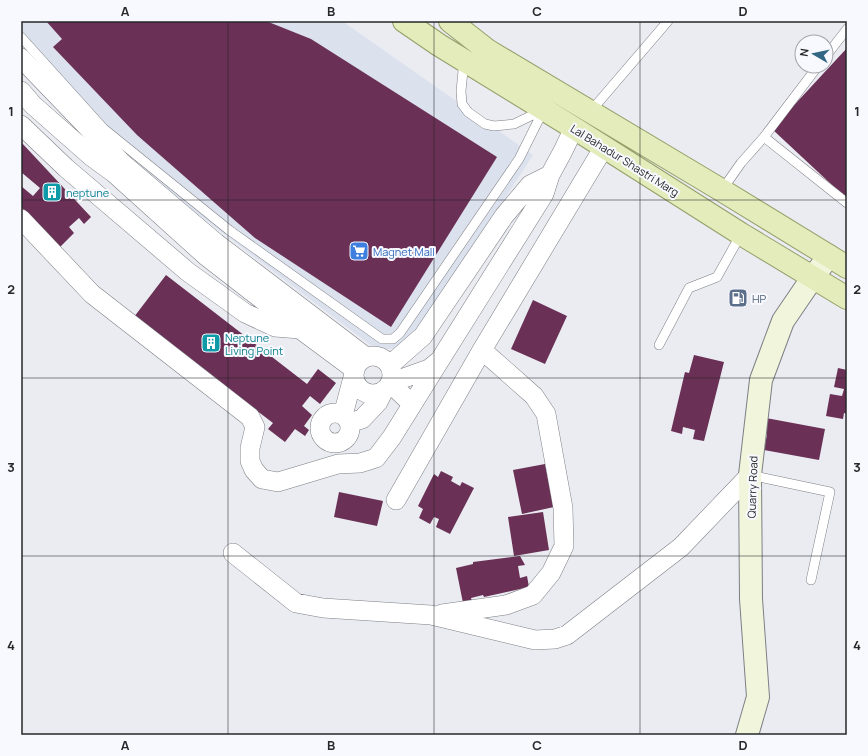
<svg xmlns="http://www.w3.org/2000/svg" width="868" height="756" font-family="Manrope,sans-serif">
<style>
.built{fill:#dce1ee}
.building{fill:#6a3056}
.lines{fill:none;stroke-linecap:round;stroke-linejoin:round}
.lane-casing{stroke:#7d7f84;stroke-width:10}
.street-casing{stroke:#7d7f84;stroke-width:20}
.secondary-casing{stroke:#7d7f84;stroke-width:24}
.primary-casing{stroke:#959f69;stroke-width:24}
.lane{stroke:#fff;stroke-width:9}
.street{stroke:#fff;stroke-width:19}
.secondary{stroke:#f1f5dc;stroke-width:22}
.primary{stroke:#e3ecba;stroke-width:22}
.grid{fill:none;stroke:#262729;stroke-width:1;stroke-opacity:0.55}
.labels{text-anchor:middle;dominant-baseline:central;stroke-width:4;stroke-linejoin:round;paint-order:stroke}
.street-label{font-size:11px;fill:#262729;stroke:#f7f9fe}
.culture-label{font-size:11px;fill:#0d838f;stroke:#f7f9fe;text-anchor:start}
.shop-label{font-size:11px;fill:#366cbe;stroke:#f7f9fe;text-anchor:start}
.service-label{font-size:11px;fill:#4e5e75;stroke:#f7f9fe;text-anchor:start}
.neatline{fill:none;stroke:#262729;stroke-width:1.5}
.grid-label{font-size:13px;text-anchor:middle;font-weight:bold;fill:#262729}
</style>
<rect width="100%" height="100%" fill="#eaecf2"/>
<path class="built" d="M21,21H342L533,155L408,347L377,350L100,140L21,46Z"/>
<path class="building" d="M46,21H266L311,39L497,157L391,327L255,238L137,135L53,47L62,39Z
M847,48V199L772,129Z
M21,142L91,217L84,224L79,218L69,227L74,233L59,248L21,207V186L33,196L40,188L21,172Z
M166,275L307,384L318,369L336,383L320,404L310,396L302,406L312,415L304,426L309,430L305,436L295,429L285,442L268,429L273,423L134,317Z
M533,300L567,316L545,364L511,349Z
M694,355L724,362L704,441L693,439L695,430L683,427L682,434L671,431L685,372L689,373Z
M838,368L847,370V414L844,413L843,419L826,416L830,394L842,396L844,389L834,387Z
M766,418L825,429L819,460L764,450L767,434L763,433Z
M545,464L554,507L522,514L513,470Z
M441,471L453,477L451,481L460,486L462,482L474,488L450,534L436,527L439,519L434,517L430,524L419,518L423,509L418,506L434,474L438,477Z
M339,492L383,501L377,526L334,517Z
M543,512L549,550L514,556L508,517Z
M520,556L525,565L518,566L520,578L527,576L529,587L484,597L483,595L471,598L472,601L463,603L456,568L473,564V562Z"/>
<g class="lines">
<g class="lane-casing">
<path id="lane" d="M21,37L104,129L229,230L382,339H393L400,333L519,159L544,109
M826,56L847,29
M464,61L461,91L462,104L468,112L485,124L494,126L514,124L543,110
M818,66L764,137L847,203
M590,112L668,21
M722,190L741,163L764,137
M659,345L689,288L717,277L741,234
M750,475L830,492L811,580"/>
</g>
<g class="street-casing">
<path id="street" d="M21,58L122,163L216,243L366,357
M21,91L33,105L92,157L114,173L206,256L300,329L355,370L343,415
M21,125L66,168L188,272L245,313L275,327L300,329
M21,219L92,294L250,417L255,427L250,448V461L254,470L262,479L278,482L338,464L360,463L376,458L392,437L440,360
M354 375a19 19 0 1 1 38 0a19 19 0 1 1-38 0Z
M390,365L423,336L504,216L530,185L550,175
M412,404L390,383L429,369L440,360L544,194L550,175L563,151L574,128
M320 428a15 15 0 1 1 30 0a15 15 0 1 1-30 0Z
M349,423L362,419L378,402L384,390
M396,500L482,350L604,147
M233,553L296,603L323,608L431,615L535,640L555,639L567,635L681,547L750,475
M442,614L506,605L533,595L551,573L564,546L563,508L546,414L534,396L482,350"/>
</g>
<g class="secondary-casing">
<path id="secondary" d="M747,735L758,697L751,599L750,475L761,380L783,321L813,277L829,256"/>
</g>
<g class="primary-casing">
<path id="primary" d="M404,21L439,45L574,128L741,234L847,298
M450,21L487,50L718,188L847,267"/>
</g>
<use href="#lane" class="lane"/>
<use href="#street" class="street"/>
<use href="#secondary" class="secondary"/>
<use href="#primary" class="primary"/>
</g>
<path class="grid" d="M228,21V735M434,21V735M640,21V735M21,200H847M21,378H847M21,556H847"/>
<defs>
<g id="building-square" transform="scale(1)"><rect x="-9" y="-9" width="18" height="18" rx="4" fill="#0f9aa8" stroke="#f7f9fe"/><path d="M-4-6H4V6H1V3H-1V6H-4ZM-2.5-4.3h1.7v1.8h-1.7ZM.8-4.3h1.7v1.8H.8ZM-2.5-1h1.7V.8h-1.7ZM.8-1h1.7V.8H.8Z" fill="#fff"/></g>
<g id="supermarket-square" transform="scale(1)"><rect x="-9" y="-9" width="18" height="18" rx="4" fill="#3f7fe0" stroke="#f7f9fe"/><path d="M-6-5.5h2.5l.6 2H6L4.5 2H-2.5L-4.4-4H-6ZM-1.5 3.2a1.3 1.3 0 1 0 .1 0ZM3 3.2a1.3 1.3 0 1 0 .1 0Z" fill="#fff"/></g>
<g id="fuel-square" transform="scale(1)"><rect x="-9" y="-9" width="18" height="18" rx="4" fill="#5c6f8a" stroke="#f7f9fe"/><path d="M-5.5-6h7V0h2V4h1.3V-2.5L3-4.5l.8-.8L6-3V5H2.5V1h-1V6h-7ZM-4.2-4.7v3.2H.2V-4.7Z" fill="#fff"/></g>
</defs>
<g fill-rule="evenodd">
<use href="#building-square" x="52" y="192"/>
<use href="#supermarket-square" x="359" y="251"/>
<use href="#fuel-square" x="738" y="298"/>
<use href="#building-square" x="211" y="343"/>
</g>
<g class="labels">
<g class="street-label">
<text transform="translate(625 160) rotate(32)">Lal Bahadur Shastri Marg</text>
<text transform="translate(752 487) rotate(-88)">Quarry Road</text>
</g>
<g class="culture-label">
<text x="66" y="192">neptune</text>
<text x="225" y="337">Neptune<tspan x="225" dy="13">Living Point</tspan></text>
</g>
<g class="shop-label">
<text x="373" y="251">Magnet Mall</text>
</g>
<g class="service-label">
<text x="752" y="298">HP</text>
</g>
</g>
<rect width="868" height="756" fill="none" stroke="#f7f9fe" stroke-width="44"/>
<g transform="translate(814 54) rotate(279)"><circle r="19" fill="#f7f9fe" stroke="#a3a5a9"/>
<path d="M0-3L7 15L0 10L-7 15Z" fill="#326783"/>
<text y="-6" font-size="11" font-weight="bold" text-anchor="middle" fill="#262729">N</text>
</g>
<rect x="22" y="22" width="824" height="712" class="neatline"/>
<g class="grid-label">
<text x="125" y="16">A</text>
<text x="331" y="16">B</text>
<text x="537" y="16">C</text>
<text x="743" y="16">D</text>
<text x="11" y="116">1</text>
<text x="857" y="116">1</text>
<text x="11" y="294">2</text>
<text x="857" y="294">2</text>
<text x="11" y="472">3</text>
<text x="857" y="472">3</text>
<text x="11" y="650">4</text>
<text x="857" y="650">4</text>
<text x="125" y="750">A</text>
<text x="331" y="750">B</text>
<text x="537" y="750">C</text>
<text x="743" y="750">D</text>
</g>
</svg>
